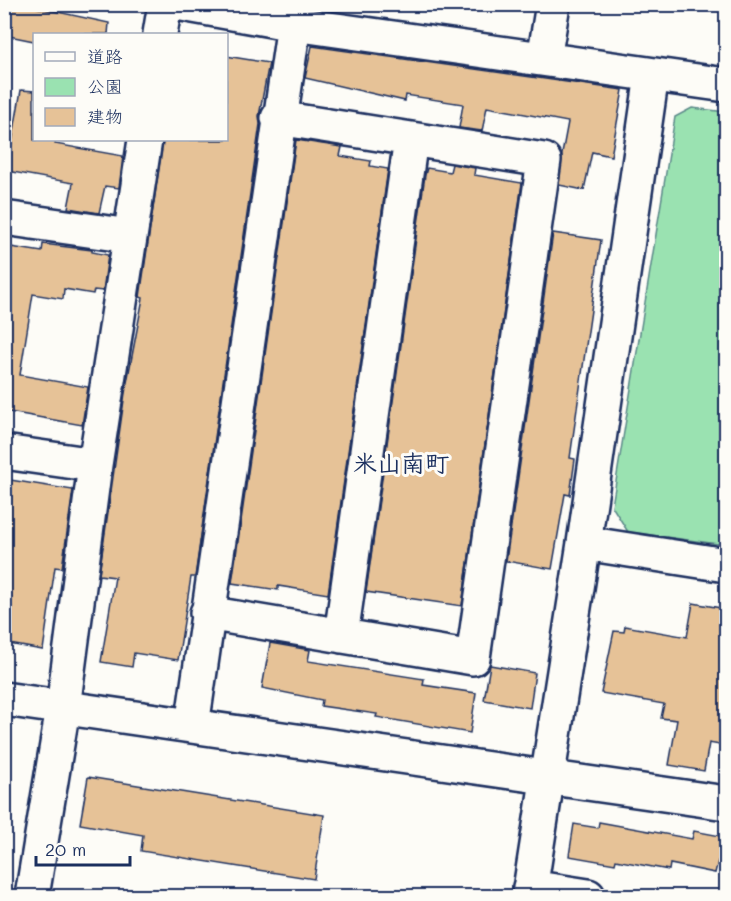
<svg xmlns="http://www.w3.org/2000/svg" width="731" height="901" viewBox="0 0 731 901" font-family="Mali,'Klee One',sans-serif">
<rect width="100%" height="100%" fill="#fdfcf7"/>
<filter id="ink" filterUnits="userSpaceOnUse"><feTurbulence type="fractalNoise" baseFrequency=".0167" numOctaves="2"/><feDisplacementMap in="SourceGraphic" scale="12" xChannelSelector="R" yChannelSelector="G"/><feConvolveMatrix kernelMatrix="1 2 1 2 8 2 1 2 1" color-interpolation-filters="sRGB"/></filter>
<g filter="url(#ink)">
<path fill="#9ae2b1" stroke="#5a8888" stroke-width="1.5" d="M 692,108 L 726,112 L 726,545 L 628,532 L 612,506 L 675,117 Z"/>
<path fill="#e6c297" stroke="#1b2f5e" stroke-width="1.5" d="M 4,4 L 21,4 L 109,23 L 108,34 L 34,34 L 34,41 L 4,35 Z
M 312,46 L 623,90 L 611,156 L 592,152 L 584,190 L 559,185 L 562,154 L 568,122 L 487,107 L 482,131 L 459,128 L 463,104 L 406,95 L 405,101 L 305,78 Z
M 226,56 L 269,63 L 259,116 L 260,124 L 195,577 L 191,577 L 178,660 L 134,653 L 132,667 L 101,662 L 115,577 L 99,575 L 125,393 L 143,298 L 140,297 L 163,140 L 226,140 Z
M 21,90 L 34,91 L 34,140 L 56,140 L 55,144 L 123,156 L 119,188 L 105,186 L 99,213 L 68,208 L 73,183 L 7,171 Z
M 296,140 L 342,147 L 340,156 L 371,161 L 370,166 L 388,169 L 328,594 L 278,586 L 278,590 L 232,583 Z
M 452,164 L 475,168 L 474,175 L 522,183 L 462,606 L 366,592 L 425,175 L 427,168 L 450,172 Z
M 553,233 L 601,240 L 570,458 L 575,459 L 570,495 L 565,494 L 552,569 L 506,561 Z
M 43,244 L 92,250 L 92,252 L 108,255 L 103,291 L 94,290 L 93,294 L 64,289 L 63,299 L 33,294 L 20,375 L 88,387 L 82,425 L 4,411 L 4,246 L 42,252 Z
M 4,479 L 73,490 L 62,568 L 55,567 L 43,650 L 4,643 Z
M 693,603 L 726,609 L 726,746 L 709,743 L 704,771 L 669,765 L 677,720 L 661,718 L 664,704 L 601,693 L 614,631 L 624,632 L 625,626 L 687,637 Z
M 270,643 L 310,650 L 308,661 L 424,679 L 423,685 L 476,693 L 470,733 L 376,717 L 377,714 L 321,706 L 322,700 L 262,688 Z
M 490,665 L 535,673 L 530,708 L 484,700 Z
M 88,777 L 324,815 L 314,879 L 141,851 L 143,835 L 80,824 Z
M 599,822 L 692,839 L 694,831 L 726,837 L 726,862 L 718,861 L 715,873 L 670,864 L 669,870 L 616,860 L 615,864 L 569,856 L 574,824 L 598,828 Z"/>
<g fill="none" stroke-linecap="round" stroke-linejoin="round">
<g stroke="#1b2f5e" stroke-width="38">
<path id="minor" d="M 182,4 L 294,24 L 726,85
M 160,34 L 165,4
M 544,59 L 553,4
M 4,218 L 130,236
M 4,452 L 95,465
M 584,543 L 726,565
M 207,613 L 473,658 L 544,160 L 278,118
M 341,636 L 411,139
M 4,699 L 726,803
M 192,726 L 294,24
M 530,887 L 588,896
M 32,896 L 63,708 L 95,465 L 145,140
M 529,896 L 584,543 L 652,75"/>
</g>
<use href="#minor" stroke="#fdfcf7" stroke-width="33"/>
</g>
</g>
<g text-anchor="middle" stroke-width="6" stroke-linejoin="round" paint-order="stroke">
<g font-size="24" font-weight="bold" fill="#1b2f5e" stroke="#fdfcf7">
<text x="401" y="472">米山南町</text>
</g>
</g>
<rect width="731" height="901" fill="none" stroke="#fdfcf7" stroke-width="24"/>
<rect x="12" y="12" width="707" height="877" fill="none" stroke="#1b2f5e" stroke-width="2" filter="url(#ink)"/>
<rect x="33" y="33" width="195" height="108" fill="#fdfcf7" stroke="#a3aaba" stroke-width="1.5"/>
<rect x="45" y="52" width="30" height="9" fill="#fdfcf7" stroke="#a3aaba" stroke-width="1.5"/>
<text x="87" y="63" font-size="18" fill="#1b2f5e">道路</text>
<rect x="45" y="78" width="30" height="18" fill="#9ae2b1" stroke="#a3aaba" stroke-width="1.5"/>
<text x="87" y="93" font-size="18" fill="#1b2f5e">公園</text>
<rect x="45" y="108" width="30" height="18" fill="#e6c297" stroke="#a3aaba" stroke-width="1.5"/>
<text x="87" y="123" font-size="18" fill="#1b2f5e">建物</text>
<path d="M36 856v9h94v-9" fill="none" stroke="#1b2f5e" stroke-width="3"/>
<text x="45" y="856" font-size="18" fill="#1b2f5e" stroke="#fdfcf7" stroke-width="4.5" paint-order="stroke">20 m</text>
</svg>
